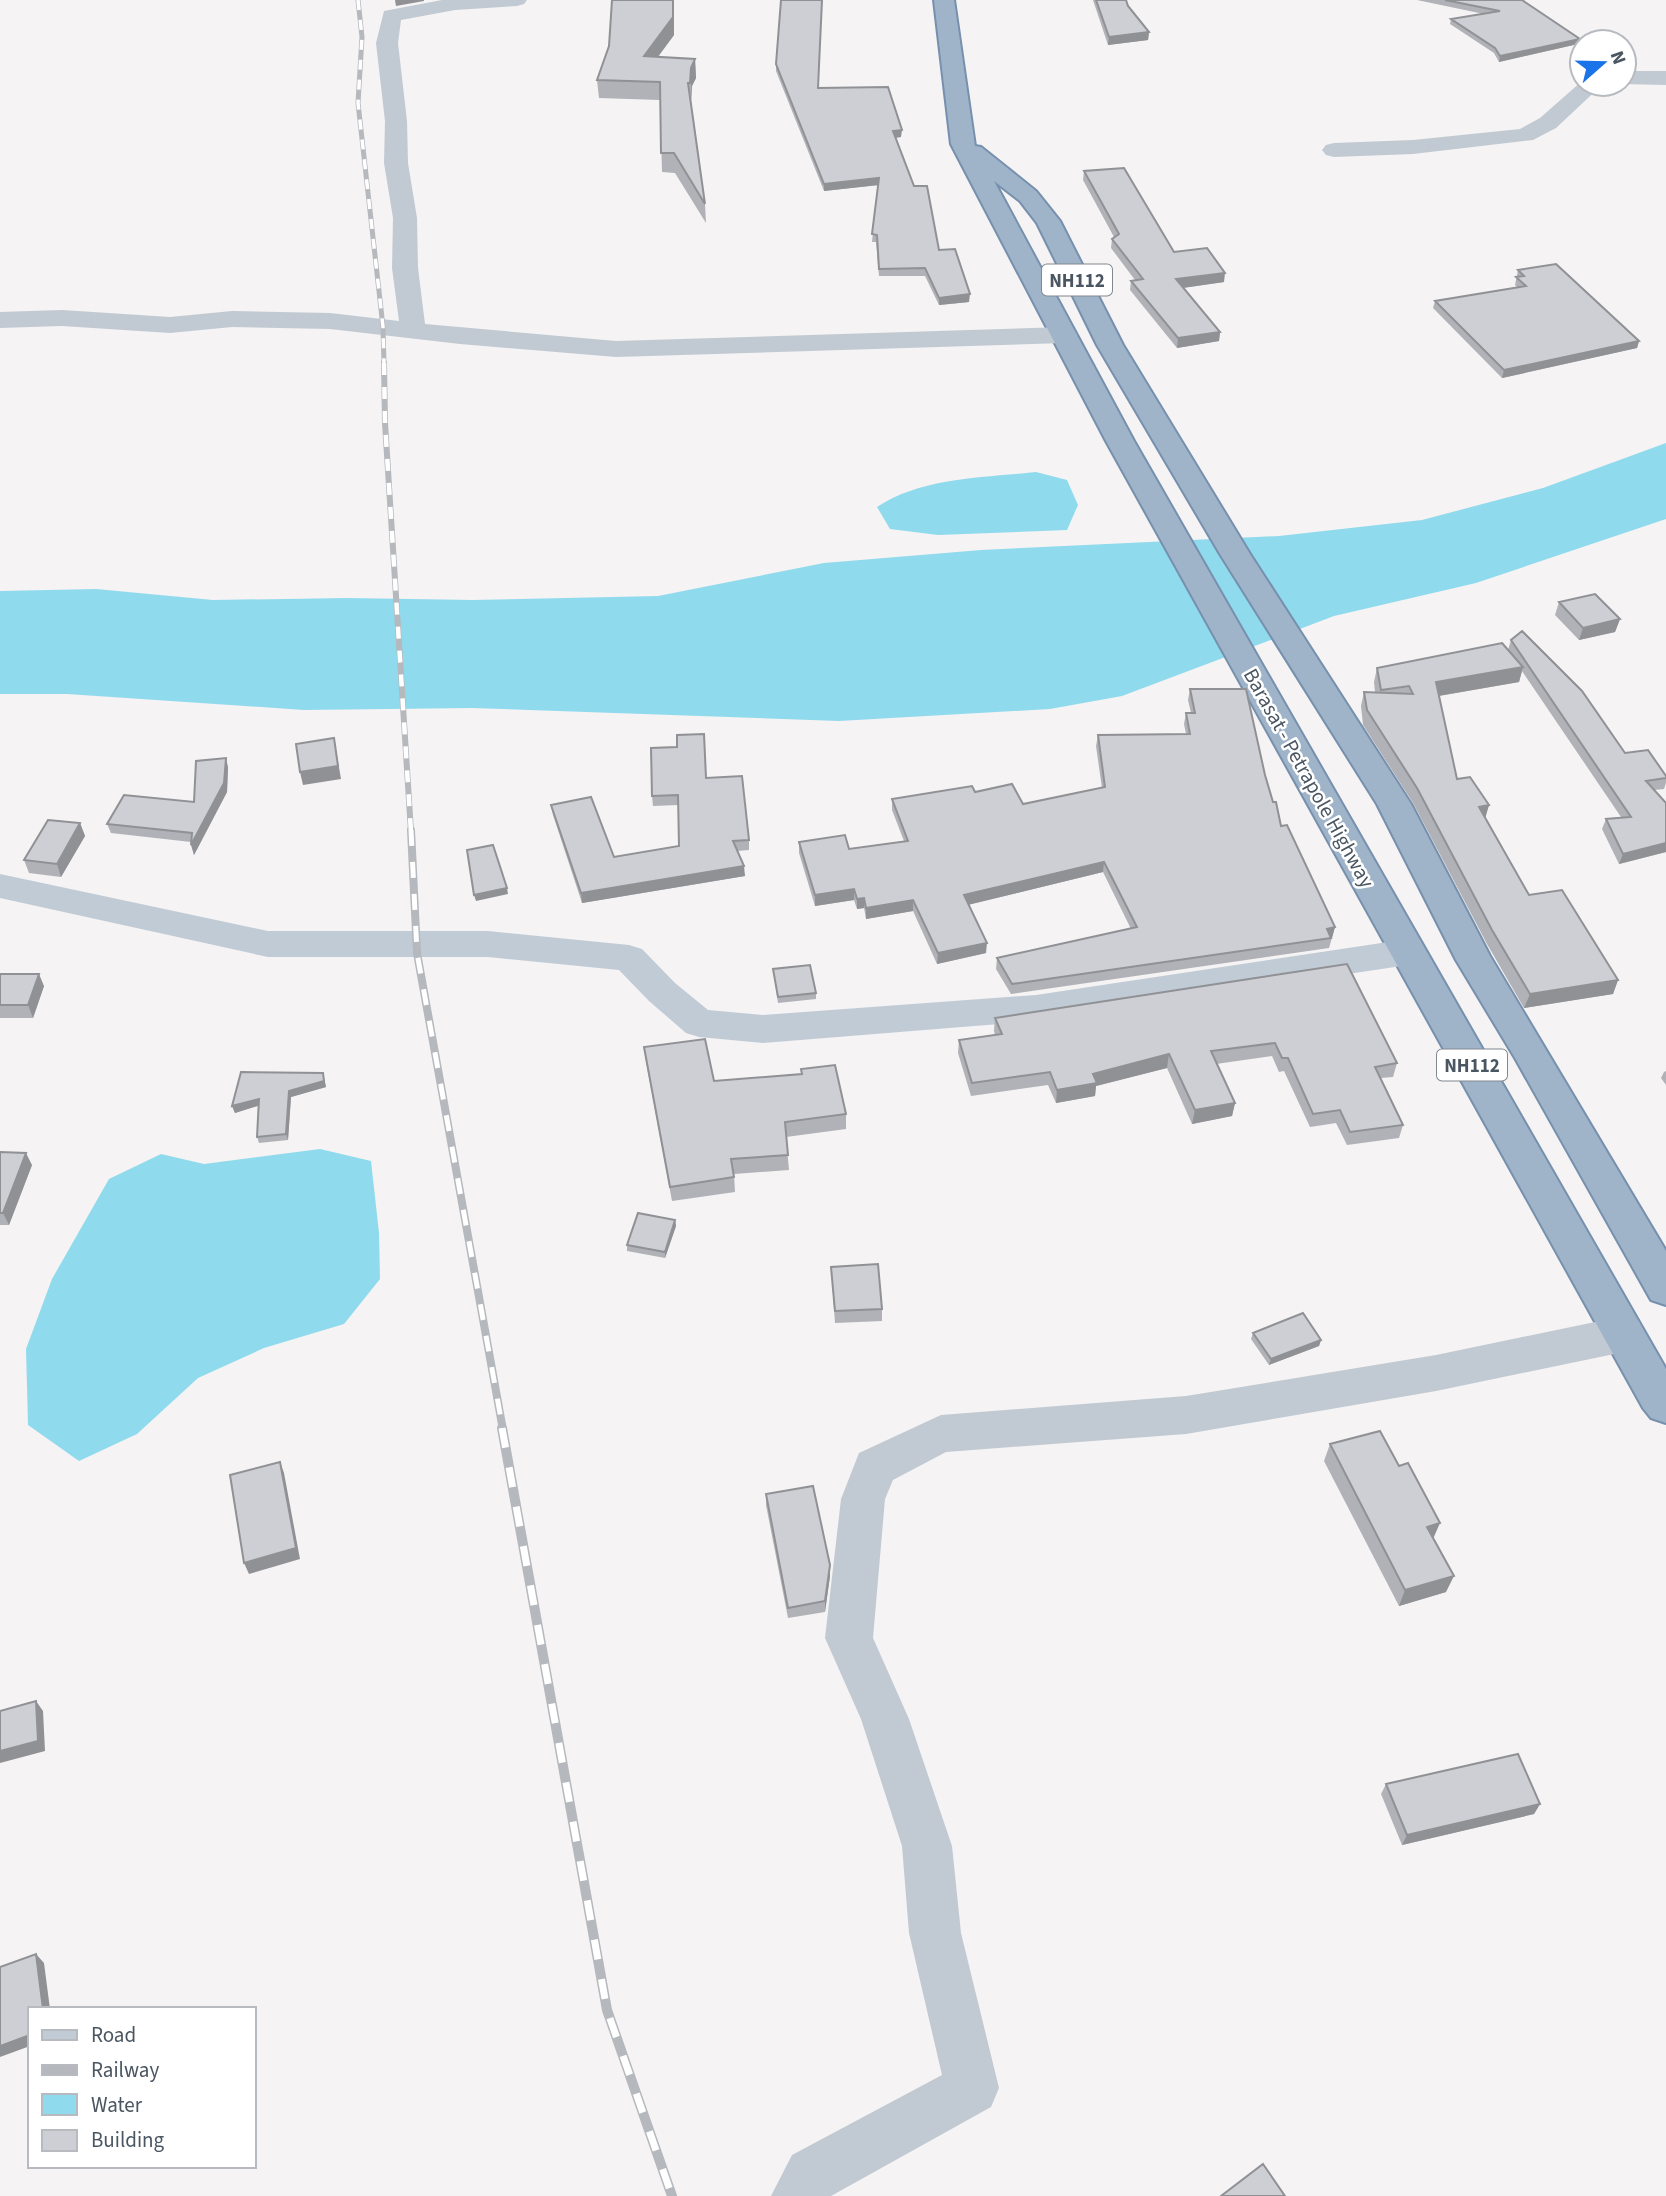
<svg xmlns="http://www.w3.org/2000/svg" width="1666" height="2196" viewBox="0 0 1666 2196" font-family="'Source Sans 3',sans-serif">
<rect width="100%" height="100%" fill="#f5f3f3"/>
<path fill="#90daee" d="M 1666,443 L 1666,519 L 1476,583 L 1334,616 L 1122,696 L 1050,709 L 839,721 L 472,708 L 304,710 L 67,694 L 0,694 L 0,591 L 96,589 L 213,600 L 347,598 L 473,600 L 658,596 L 824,563 L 981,550 L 1279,536 L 1422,520 L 1543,488 Z
M 1036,472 L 1067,480 L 1078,505 L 1067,530 L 938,535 L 890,529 L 877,507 C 923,477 982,478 1036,472 Z
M 320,1149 L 371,1161 L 379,1233 L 380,1279 L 344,1324 L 264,1348 L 198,1378 L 137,1434 L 79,1461 L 28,1425 L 26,1349 L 52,1279 L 109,1179 L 161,1154 L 204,1164 Z"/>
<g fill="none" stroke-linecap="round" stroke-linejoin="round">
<g stroke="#7690ad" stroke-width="4">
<path id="trunk" d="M 934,0 L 954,0 L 975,146 L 981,147 L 1036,191 L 1060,221 L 1123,345 L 1250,554 L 1411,804 L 1490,956 L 1666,1251 L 1666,1305 L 1651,1300 L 1515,1058 L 1456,960 L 1377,804 L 1220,554 L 1097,345 L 1037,223 L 1020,201 L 994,181 L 1134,441 L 1666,1369 L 1666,1423 L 1651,1418 L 1643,1408 L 1106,441 L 951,144 Z"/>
</g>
<path fill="#c1cad2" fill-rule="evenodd" d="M 442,0 L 527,0 L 524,4 L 517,6 L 455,10 L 401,20 L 398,43 L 407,121 L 408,163 L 417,218 L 418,268 L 425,324 L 616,341 L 1064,327 L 1073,329 L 1077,335 L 1073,341 L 1064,343 L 616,357 L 460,344 L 330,329 L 232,327 L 170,333 L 62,326 L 0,328 L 0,312 L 62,310 L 170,317 L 232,311 L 330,313 L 399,321 L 392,268 L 393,218 L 384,163 L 385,121 L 376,43 L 384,11 Z
M 1624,71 L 1666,71 L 1666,85 L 1621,84 L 1624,84 Z
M 1582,81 L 1582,84 L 1603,84 L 1556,128 L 1533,140 L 1413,154 L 1334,157 L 1326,155 L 1322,150 L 1326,145 L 1334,143 L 1413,140 L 1520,129 L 1540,118 Z
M 1624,1316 L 1639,1322 L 1645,1334 L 1639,1346 L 1624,1352 L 1436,1391 L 1186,1434 L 946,1452 L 893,1480 L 885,1499 L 873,1638 L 909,1719 L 952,1846 L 961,1933 L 999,2088 L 991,2107 L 831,2196 L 771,2196 L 792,2155 L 942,2075 L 909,1933 L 902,1846 L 861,1719 L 825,1638 L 841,1499 L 859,1453 L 941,1415 L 1186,1396 L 1436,1355 Z"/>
<path fill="#c1cbd6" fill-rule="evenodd" d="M 0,874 L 268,931 L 488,931 L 629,945 L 642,949 L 675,983 L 708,1010 L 763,1015 L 1036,995 L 1408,939 L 1421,943 L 1426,952 L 1421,961 L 1408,965 L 1036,1021 L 763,1043 L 699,1037 L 686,1033 L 649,1001 L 619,970 L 488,957 L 268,957 L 0,898 Z"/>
<use href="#trunk" fill="#9fb4c9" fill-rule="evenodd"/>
<g stroke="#b5b8bd" stroke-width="5">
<path id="rail-far3" d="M 358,0 L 362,37 L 358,103 L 383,327 L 384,365"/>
</g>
<g stroke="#b5b8bd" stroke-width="6">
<path id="rail-far2" d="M 384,363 L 385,423 L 411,832"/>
</g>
<g stroke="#b5b8bd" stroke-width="8">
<path id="rail-far1" d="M 411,830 L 417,953 L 503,1430"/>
</g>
<g stroke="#b5b8bd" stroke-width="10">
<path id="rail" d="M 502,1428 L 607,2010 L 672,2196"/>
</g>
<use href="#rail-far3" stroke="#fff" stroke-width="3.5" stroke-dasharray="10" stroke-linecap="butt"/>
<use href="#rail-far2" stroke="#fff" stroke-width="4.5" stroke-dasharray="12" stroke-linecap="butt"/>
<use href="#rail-far1" stroke="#fff" stroke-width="5" stroke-dasharray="16" stroke-linecap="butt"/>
<use href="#rail" stroke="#fff" stroke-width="7" stroke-dasharray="20" stroke-linecap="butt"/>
</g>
<path fill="#b0b2b7" d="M 612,0 L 674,0 L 674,35 L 658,57 L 695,59 L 696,78 L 692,86 L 691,101 L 705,204 L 706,223 L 675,173 L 662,172 L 660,100 L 599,98 L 597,80 L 609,46 Z
M 1093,0 L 1126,0 L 1128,6 L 1149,32 L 1148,40 L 1108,45 Z
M 1417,0 L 1522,0 L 1580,39 L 1578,44 L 1499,62 L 1494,53 L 1450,24 L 1451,19 L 1484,14 Z
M 776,64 L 901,137 L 895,138 L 939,250 L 969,302 L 939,305 L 925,276 L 879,276 L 876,242 L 872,242 L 878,185 L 824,191 L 776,71 Z
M 1084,171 L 1174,252 L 1224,282 L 1183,288 L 1220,332 L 1219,341 L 1177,348 L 1130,290 L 1131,281 L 1135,280 L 1111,248 L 1112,239 L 1114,237 L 1083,180 Z
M 1518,270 L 1639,341 L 1637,348 L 1502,378 L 1433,308 L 1435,301 L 1517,287 L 1515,285 Z
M 1559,602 L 1620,619 L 1615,632 L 1579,640 L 1555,615 Z
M 1511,640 L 1625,753 L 1666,776 L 1666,783 L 1664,789 L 1654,790 L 1666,803 L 1666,852 L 1619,864 L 1602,829 L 1606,819 L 1621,817 L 1522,671 L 1519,682 L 1439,696 L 1457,779 L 1489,805 L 1485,817 L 1529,895 L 1618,980 L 1613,994 L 1524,1008 L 1487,944 L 1413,803 L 1363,725 L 1361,706 L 1364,692 L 1375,692 L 1374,682 L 1377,668 L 1508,650 Z
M 1190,689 L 1265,775 L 1281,826 L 1335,927 L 1329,948 L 1011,994 L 996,969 L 997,958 L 1131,929 L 1103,872 L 968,905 L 986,953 L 937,964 L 913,911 L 866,919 L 864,908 L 857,909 L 854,900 L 815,906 L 799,853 L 799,842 L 849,849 L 904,841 L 892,810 L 892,799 L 975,792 L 1023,804 L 1102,788 L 1096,746 L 1098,735 L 1186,734 L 1184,724 L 1186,713 L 1191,713 L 1188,700 Z
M 228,767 L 227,792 L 194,855 L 191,842 L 111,833 L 107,824 L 194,802 Z
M 706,778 L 749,840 L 749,850 L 737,851 L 745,876 L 582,903 L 553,815 L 551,805 L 614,857 L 679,846 L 678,805 L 653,806 L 652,796 Z
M 80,823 L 85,836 L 61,877 L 29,873 L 24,860 Z
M 1347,964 L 1397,1063 L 1393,1077 L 1381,1078 L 1403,1125 L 1399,1138 L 1347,1145 L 1336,1123 L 1310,1127 L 1284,1071 L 1279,1072 L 1272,1056 L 1216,1064 L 1235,1103 L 1232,1116 L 1192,1124 L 1167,1068 L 1096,1086 L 1095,1096 L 1056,1103 L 1048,1085 L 971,1096 L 958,1053 L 959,1040 L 995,1035 L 994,1031 L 995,1018 Z
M 773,969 L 816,993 L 816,999 L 778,1003 Z
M 0,974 L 44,986 L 33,1018 L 0,1018 Z
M 644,1047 L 714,1081 L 801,1074 L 801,1069 L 846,1114 L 846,1129 L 786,1137 L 789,1170 L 734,1174 L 735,1192 L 672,1201 L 646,1062 Z
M 1666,1071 L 1666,1085 L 1661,1078 L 1664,1072 Z
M 323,1073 L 326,1087 L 291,1097 L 288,1140 L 259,1143 L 257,1137 L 258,1106 L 235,1113 L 232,1106 Z
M 0,1152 L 32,1165 L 9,1225 L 0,1225 Z
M 675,1220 L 676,1226 L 665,1258 L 627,1251 L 627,1245 Z
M 831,1267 L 882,1309 L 882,1321 L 835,1323 Z
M 1253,1333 L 1321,1340 L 1319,1346 L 1269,1365 L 1251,1339 Z
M 1330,1444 L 1446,1592 L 1399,1606 L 1324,1461 Z
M 766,1494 L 830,1565 L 830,1576 L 825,1612 L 788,1618 L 766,1505 Z
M 1386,1784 L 1540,1804 L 1534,1814 L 1402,1845 L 1381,1794 Z"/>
<path fill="#909195" d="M 395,0 L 424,0 L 424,1 L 396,6 Z
M 673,0 L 674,0 L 674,35 L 645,74 L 644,56 Z
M 1149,32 L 1148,40 L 1108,45 L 1109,37 Z
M 1580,39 L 1578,44 L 1499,62 L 1500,56 Z
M 695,59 L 696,78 L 692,86 L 691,101 L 691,68 Z
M 902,130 L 901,137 L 893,138 L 893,131 Z
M 879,178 L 879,185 L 824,191 L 824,184 Z
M 1225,273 L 1224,282 L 1175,289 L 1176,279 Z
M 970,294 L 969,302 L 939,305 L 939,298 Z
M 1220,332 L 1219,341 L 1177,348 L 1178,338 Z
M 1639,341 L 1637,348 L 1502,378 L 1504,370 Z
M 1620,619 L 1615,632 L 1579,640 L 1583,628 Z
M 1523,667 L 1519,682 L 1432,697 L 1436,682 Z
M 334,738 L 341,779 L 303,785 L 300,772 Z
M 226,758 L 228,767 L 227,792 L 194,855 L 191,845 Z
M 1489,805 L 1485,819 L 1479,807 Z
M 80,823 L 85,836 L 61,877 L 57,864 Z
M 1666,843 L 1666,852 L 1619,864 L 1623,854 Z
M 1104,862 L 1103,872 L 963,906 L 964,895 Z
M 744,866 L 745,876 L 582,903 L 581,893 Z
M 507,888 L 508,894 L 476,901 L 474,895 Z
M 854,889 L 854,900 L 815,906 L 815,895 Z
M 864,898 L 864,908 L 857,909 L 857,899 Z
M 913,900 L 913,911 L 866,919 L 866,908 Z
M 1335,927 L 1332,938 L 1331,938 L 1327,929 Z
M 987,943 L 986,953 L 937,964 L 938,953 Z
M 39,974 L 44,986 L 33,1018 L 28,1005 Z
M 1618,980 L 1613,994 L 1524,1008 L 1530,994 Z
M 1169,1054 L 1167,1068 L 1096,1086 L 1095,1096 L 1056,1103 L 1057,1090 L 1093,1074 Z
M 323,1073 L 326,1087 L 291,1097 L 288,1140 L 286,1134 L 289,1091 Z
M 259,1099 L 260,1105 L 235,1113 L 232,1106 Z
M 1235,1103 L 1232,1116 L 1192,1124 L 1195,1110 Z
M 26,1153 L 32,1165 L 9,1225 L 3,1213 Z
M 675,1220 L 676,1226 L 665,1258 L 665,1252 Z
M 1321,1340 L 1319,1346 L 1269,1365 L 1271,1359 Z
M 280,1462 L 284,1473 L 300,1559 L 249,1574 L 244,1563 Z
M 1440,1523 L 1433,1539 L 1427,1527 Z
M 830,1565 L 830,1576 L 825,1612 L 825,1601 Z
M 1454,1576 L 1446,1592 L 1399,1606 L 1405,1590 Z
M 36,1701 L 43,1711 L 45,1751 L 0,1763 L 0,1751 Z
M 1540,1804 L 1534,1814 L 1402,1845 L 1407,1835 Z
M 36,1954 L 44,1963 L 50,2009 L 43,2009 Z
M 30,2035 L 30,2046 L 0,2057 L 0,2046 Z"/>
<path fill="#cdcfd5" stroke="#909195" stroke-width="2" d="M 612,0 L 673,0 L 673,17 L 644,56 L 695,59 L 691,68 L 690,83 L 688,83 L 705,204 L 674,153 L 661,153 L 660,82 L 597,80 L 609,46 Z
M 781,0 L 822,0 L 818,88 L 888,87 L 902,130 L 893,131 L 914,186 L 927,186 L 939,250 L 955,249 L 970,294 L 939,298 L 925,268 L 879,269 L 877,235 L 872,234 L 879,178 L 824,184 L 776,64 Z
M 1096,0 L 1126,0 L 1128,6 L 1149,32 L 1109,37 Z
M 1445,0 L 1522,0 L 1580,39 L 1500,56 L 1495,48 L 1451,19 L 1500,11 Z
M 1124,168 L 1174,252 L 1207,248 L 1225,273 L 1176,279 L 1220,332 L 1178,338 L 1131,281 L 1143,279 L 1112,239 L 1119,234 L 1084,171 Z
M 1556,264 L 1639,341 L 1504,370 L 1435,301 L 1526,286 L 1516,277 L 1524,276 L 1518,270 Z
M 1595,594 L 1620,619 L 1583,628 L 1559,602 Z
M 1522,631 L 1582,691 L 1625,753 L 1648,750 L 1666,776 L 1666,778 L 1646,781 L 1666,803 L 1666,843 L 1623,854 L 1606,819 L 1631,817 L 1511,640 Z
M 1502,643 L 1523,667 L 1436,682 L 1457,779 L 1470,777 L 1489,805 L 1479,807 L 1529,895 L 1562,890 L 1618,980 L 1530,994 L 1492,930 L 1417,788 L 1367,710 L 1364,692 L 1413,694 L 1409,686 L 1381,690 L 1377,668 Z
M 1190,689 L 1246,689 L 1265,775 L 1273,802 L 1276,802 L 1281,826 L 1287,825 L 1335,927 L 1327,929 L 1331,938 L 1012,984 L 997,958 L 1137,927 L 1104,862 L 964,895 L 987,943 L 938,953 L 913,900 L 866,908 L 864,898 L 857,899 L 854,889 L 815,895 L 799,842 L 845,835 L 849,849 L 908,841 L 892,799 L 972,786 L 975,792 L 1012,784 L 1023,804 L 1105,787 L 1098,735 L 1190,734 L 1186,713 L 1195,713 Z
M 704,734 L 706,778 L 742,776 L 749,840 L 733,841 L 744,866 L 581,893 L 551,805 L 591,797 L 614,857 L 679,846 L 678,795 L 652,796 L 651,748 L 677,747 L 677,735 Z
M 334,738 L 338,766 L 300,772 L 296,744 Z
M 226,758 L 224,783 L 191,845 L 192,833 L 107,824 L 124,795 L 194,802 L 196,761 Z
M 48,820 L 80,823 L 57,864 L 24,860 Z
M 493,845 L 507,888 L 474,895 L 467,850 Z
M 1347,964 L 1397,1063 L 1375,1067 L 1403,1125 L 1350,1132 L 1340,1110 L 1313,1114 L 1288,1058 L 1282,1058 L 1275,1043 L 1211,1051 L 1235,1103 L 1195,1110 L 1169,1054 L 1093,1074 L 1097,1083 L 1057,1090 L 1050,1072 L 972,1083 L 959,1040 L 1002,1034 L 995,1018 Z
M 810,965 L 816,993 L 778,997 L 773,969 Z
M 0,974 L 39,974 L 28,1005 L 0,1005 Z
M 705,1039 L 714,1081 L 802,1074 L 801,1069 L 835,1065 L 846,1114 L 785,1122 L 788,1155 L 731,1159 L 734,1177 L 670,1187 L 644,1047 Z
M 241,1072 L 323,1073 L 324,1081 L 289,1091 L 286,1134 L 257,1137 L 259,1099 L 232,1106 Z
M 0,1152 L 26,1153 L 3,1213 L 0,1213 Z
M 638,1213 L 675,1220 L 665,1252 L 627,1245 Z
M 878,1264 L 882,1309 L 835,1311 L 831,1267 Z
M 1303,1313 L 1321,1340 L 1271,1359 L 1253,1333 Z
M 1380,1431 L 1399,1466 L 1408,1463 L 1440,1523 L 1427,1527 L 1454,1576 L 1405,1590 L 1330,1444 Z
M 280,1462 L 296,1548 L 244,1563 L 230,1475 Z
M 813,1486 L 830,1565 L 825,1601 L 788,1608 L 766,1494 Z
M 36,1701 L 38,1741 L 0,1751 L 0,1711 Z
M 1518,1754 L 1540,1804 L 1407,1835 L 1386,1784 Z
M 36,1954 L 43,2009 L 30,2009 L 30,2035 L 0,2046 L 0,1967 Z
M 1263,2164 L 1285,2196 L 1221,2196 Z"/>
<g text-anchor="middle" stroke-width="5" stroke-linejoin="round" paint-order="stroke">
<g fill="#fff" stroke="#808990" stroke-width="2">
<rect x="1042" y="264.5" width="70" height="31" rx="5"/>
<rect x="1437" y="1049.5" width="70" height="31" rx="5"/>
</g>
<g font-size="19" font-weight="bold" fill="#4a5661">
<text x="1077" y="287">NH112</text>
<text x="1472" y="1072">NH112</text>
</g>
<g font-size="21" fill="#4a5661" stroke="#fff">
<text transform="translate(1309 778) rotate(61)" y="7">Barasat - Petrapole Highway</text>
</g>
</g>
<rect x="28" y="2007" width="228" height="161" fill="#ffffff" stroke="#b7bbc0" stroke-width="2"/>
<rect x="42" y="2030" width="35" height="10" fill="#c1cbd6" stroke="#b7bbc0" stroke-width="2"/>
<text x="91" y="2042" font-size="21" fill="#4a5661">Road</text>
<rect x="42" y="2065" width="35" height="10" fill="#b5b8bd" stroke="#b7bbc0" stroke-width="2"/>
<text x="91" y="2077" font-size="21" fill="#4a5661">Railway</text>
<rect x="42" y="2094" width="35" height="21" fill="#90daee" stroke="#b7bbc0" stroke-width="2"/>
<text x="91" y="2112" font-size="21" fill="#4a5661">Water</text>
<rect x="42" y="2130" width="35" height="21" fill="#cdcfd5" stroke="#b7bbc0" stroke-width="2"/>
<text x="91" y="2147" font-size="21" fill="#4a5661">Building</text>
<g transform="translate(1603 63) rotate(70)"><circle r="33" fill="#ffffff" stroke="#b7bbc0" stroke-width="2"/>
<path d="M0-5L12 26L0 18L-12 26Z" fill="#1a73e8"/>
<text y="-10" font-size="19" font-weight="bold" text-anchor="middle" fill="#4a5661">N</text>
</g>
</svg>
